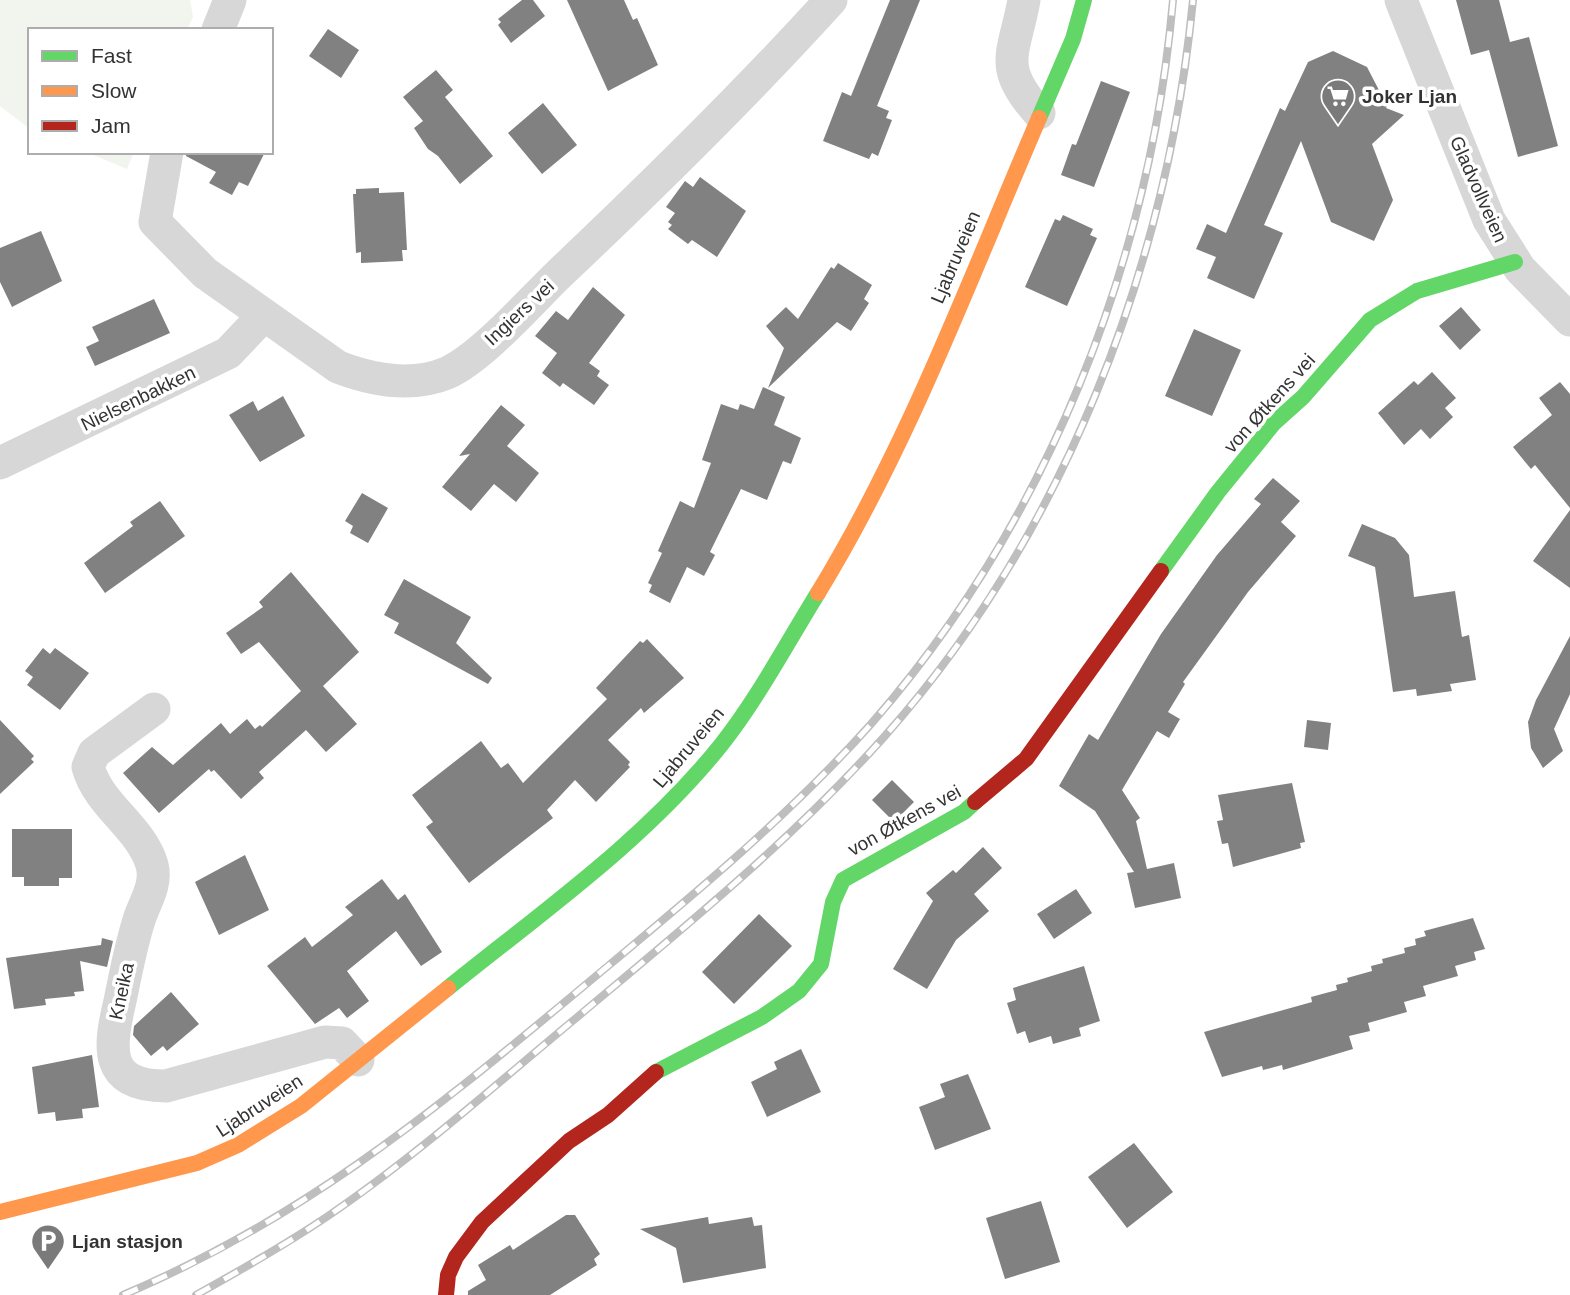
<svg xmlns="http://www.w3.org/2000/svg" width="1570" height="1295" viewBox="0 0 1570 1295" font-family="Helvetica,sans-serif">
<rect width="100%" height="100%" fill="#fff"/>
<path fill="#f1f5ed" d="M 0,0 L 190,0 L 193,17 L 187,30 L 30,30 L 30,129 L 0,106 Z
M 86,152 L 134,152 L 127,169 Z"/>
<path fill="#818181" d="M 522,0 L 533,0 L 545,16 L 511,43 L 498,25 L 501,22 L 498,19 Z
M 567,0 L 624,0 L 633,20 L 637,18 L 658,65 L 608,91 Z
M 890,0 L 920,0 L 877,106 L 889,111 L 886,118 L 892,120 L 878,156 L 872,153 L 869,159 L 823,141 L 842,92 L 851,96 Z
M 1456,0 L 1499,0 L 1510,42 L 1529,37 L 1558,146 L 1518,157 L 1489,50 L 1471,55 Z
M 328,29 L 359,50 L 341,78 L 309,56 Z
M 1333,51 L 1367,67 L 1381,94 L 1391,98 L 1386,108 L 1404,115 L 1372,144 L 1393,200 L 1374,241 L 1331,222 L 1301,141 L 1264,225 L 1283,233 L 1254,299 L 1207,278 L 1216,257 L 1196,249 L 1207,224 L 1226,233 L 1280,108 L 1285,111 L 1308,62 Z
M 436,70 L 453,90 L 445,97 L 493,156 L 460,184 L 438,156 L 428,149 L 414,128 L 423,121 L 403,97 Z
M 1101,81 L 1130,92 L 1094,187 L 1061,175 L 1072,144 L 1076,145 Z
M 543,103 L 577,145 L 542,174 L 508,133 Z
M 186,152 L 265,152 L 248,186 L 239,182 L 232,195 L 209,183 L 216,172 L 186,156 Z
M 700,177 L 746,211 L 717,257 L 692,240 L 688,244 L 668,229 L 672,225 L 668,222 L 675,213 L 666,207 L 685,181 L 693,187 Z
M 379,188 L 379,193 L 404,192 L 407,250 L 402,250 L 403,261 L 361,263 L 361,252 L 356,253 L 353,194 L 356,194 L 356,189 Z
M 1063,215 L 1093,229 L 1090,235 L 1097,238 L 1067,306 L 1025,287 L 1055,219 L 1060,221 Z
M 41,231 L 62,281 L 12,307 L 0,282 L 0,248 Z
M 838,263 L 872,285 L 864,299 L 869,303 L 851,331 L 837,322 L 768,388 L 784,348 L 766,326 L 786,307 L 798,319 L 831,267 L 834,269 Z
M 593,287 L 625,315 L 589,363 L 600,371 L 597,376 L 609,385 L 594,405 L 563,383 L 560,387 L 542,373 L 557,353 L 535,336 L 556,311 L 568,320 Z
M 154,299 L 170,333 L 95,366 L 86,347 L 99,341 L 92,327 Z
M 1461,307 L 1481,330 L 1460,350 L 1439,326 Z
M 1194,329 L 1241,350 L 1212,416 L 1165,396 Z
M 1432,372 L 1456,398 L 1445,408 L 1453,417 L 1430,439 L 1421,429 L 1404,445 L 1378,413 L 1414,381 L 1418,385 Z
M 1560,382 L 1570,394 L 1570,508 L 1535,465 L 1531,469 L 1513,447 L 1552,415 L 1539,398 Z
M 763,387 L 785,397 L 774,425 L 801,438 L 791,464 L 783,461 L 767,500 L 741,489 L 710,552 L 715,555 L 704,576 L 687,567 L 670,603 L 649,592 L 652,585 L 648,583 L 662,553 L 658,551 L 680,501 L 694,508 L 711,463 L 702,460 L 721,404 L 738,410 L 740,404 L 754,409 Z
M 283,396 L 305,436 L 260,462 L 229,415 L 253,401 L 258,411 Z
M 501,405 L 525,425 L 507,446 L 539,473 L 516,502 L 494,484 L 471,511 L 442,487 L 470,454 L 459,456 Z
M 1273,478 L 1300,501 L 1281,522 L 1296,536 L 1248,592 L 1183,682 L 1185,684 L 1168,712 L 1180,719 L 1169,738 L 1157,731 L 1122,790 L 1140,818 L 1136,821 L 1147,869 L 1174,863 L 1181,898 L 1135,908 L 1127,873 L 1134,872 L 1095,811 L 1059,786 L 1089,734 L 1098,740 L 1161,634 L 1217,555 L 1261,504 L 1254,499 Z
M 362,493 L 388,508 L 368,543 L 350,533 L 353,526 L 345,521 Z
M 160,501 L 185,536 L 105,593 L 84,563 L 133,526 L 130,522 Z
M 1570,510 L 1570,588 L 1533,561 Z
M 1362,524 L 1395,538 L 1409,555 L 1414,597 L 1455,591 L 1462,637 L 1469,635 L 1476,680 L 1450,684 L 1452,691 L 1417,696 L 1416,689 L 1393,692 L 1375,567 L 1348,556 Z
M 291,572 L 359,652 L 323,686 L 357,724 L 326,752 L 306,730 L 259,772 L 264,778 L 241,799 L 214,770 L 211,772 L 209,769 L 159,813 L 123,773 L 152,747 L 173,765 L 221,723 L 230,734 L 247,719 L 255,729 L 260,725 L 262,727 L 301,691 L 259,642 L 241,654 L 226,633 L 263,607 L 259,602 Z
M 404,579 L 471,617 L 456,643 L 492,678 L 488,684 L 394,633 L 399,623 L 384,615 Z
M 1570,636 L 1570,694 L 1554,729 L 1563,751 L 1543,768 L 1531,748 L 1528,722 L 1536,700 Z
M 647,639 L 684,678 L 644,713 L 641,708 L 608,740 L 630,762 L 628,765 L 630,767 L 596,802 L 575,780 L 547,810 L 553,818 L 469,883 L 426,827 L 433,822 L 412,795 L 481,741 L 501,768 L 508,763 L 523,783 L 607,699 L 596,688 L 640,641 L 643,643 Z
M 43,648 L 50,654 L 55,648 L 89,673 L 60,710 L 27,685 L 33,677 L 25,671 Z
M 0,720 L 34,756 L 31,759 L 34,762 L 0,794 Z
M 1307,720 L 1331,723 L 1328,750 L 1304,747 Z
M 892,780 L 914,802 L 894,822 L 872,800 Z
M 1292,783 L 1305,842 L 1300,843 L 1301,848 L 1233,867 L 1228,843 L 1222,844 L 1217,821 L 1223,820 L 1218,795 Z
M 12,829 L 72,829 L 72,878 L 59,878 L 59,886 L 24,886 L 24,877 L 12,877 Z
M 983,847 L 1002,868 L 974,894 L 989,911 L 956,940 L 927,989 L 893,969 L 933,901 L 926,893 L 953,870 L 956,873 Z
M 245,855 L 269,910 L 219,935 L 195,882 Z
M 382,879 L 398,900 L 405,894 L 442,952 L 421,966 L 396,931 L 347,971 L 369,1001 L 347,1018 L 339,1008 L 315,1024 L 267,966 L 305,937 L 312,947 L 353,915 L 345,907 Z
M 1076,889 L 1092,913 L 1054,939 L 1037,914 Z
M 759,914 L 792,946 L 734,1004 L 702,972 Z
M 1473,918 L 1485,949 L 1474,952 L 1476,960 L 1455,966 L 1458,976 L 1423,986 L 1426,996 L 1404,1002 L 1407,1012 L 1368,1023 L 1370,1031 L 1349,1036 L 1353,1049 L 1283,1070 L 1282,1065 L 1263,1070 L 1262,1066 L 1222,1077 L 1204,1032 L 1312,1002 L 1311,997 L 1337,990 L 1336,985 L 1348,982 L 1347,978 L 1372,971 L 1371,966 L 1383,963 L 1382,959 L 1405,953 L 1404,948 L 1416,945 L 1415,939 L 1426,936 L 1424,931 Z
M 102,938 L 113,941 L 107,967 L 80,961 L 84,991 L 74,992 L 75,996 L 45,999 L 46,1005 L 14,1009 L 6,958 L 101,945 Z
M 1084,966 L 1100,1021 L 1079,1028 L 1081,1036 L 1053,1044 L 1051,1036 L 1029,1043 L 1025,1031 L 1017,1034 L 1007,1003 L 1016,1000 L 1013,988 Z
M 171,992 L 199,1024 L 167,1051 L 163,1046 L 151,1056 L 133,1035 L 134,1026 Z
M 801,1049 L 821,1092 L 767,1117 L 751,1082 L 777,1069 L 774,1062 Z
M 92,1055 L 99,1107 L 82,1109 L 83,1118 L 56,1121 L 55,1112 L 38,1114 L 32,1067 Z
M 968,1074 L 991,1129 L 935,1150 L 919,1107 L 945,1097 L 940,1084 Z
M 1134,1143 L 1173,1192 L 1127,1228 L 1088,1177 Z
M 1041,1201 L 1060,1262 L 1005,1279 L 986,1218 Z
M 566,1215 L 575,1215 L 600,1254 L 594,1259 L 597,1265 L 550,1295 L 468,1295 L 468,1291 L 486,1280 L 478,1265 L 510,1245 L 513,1250 Z
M 708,1217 L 709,1224 L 752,1217 L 754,1226 L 762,1225 L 766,1268 L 683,1283 L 676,1248 L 640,1229 Z"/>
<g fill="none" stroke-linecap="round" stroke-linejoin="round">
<path stroke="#d7d7d7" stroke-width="33" d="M 1024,0 C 1014,55 997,66 1039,113
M 1401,0 L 1489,220 L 1520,269 L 1570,320
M 218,30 L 230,0
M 167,152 L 155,222 L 205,273 L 338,367 C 372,380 411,388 447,373 C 482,357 529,303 558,275 C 652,186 744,96 831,0
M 0,463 L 228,353 L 263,316
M 154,709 L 94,753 L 88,767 C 99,806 141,827 152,865 C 157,884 146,900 140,917 C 131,944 126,972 120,1001 C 109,1047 103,1086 166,1086 L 325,1042 L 342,1043 L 358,1060"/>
<path stroke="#63d668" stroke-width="16" d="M 1039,118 L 1073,39 L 1084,0
M 1161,571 L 1218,492 L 1274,423 L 1303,397 L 1370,320 L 1417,291 L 1515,262
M 448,988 C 542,912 645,840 721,745 C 758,698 787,643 818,593
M 656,1072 L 762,1017 L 799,991 L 821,964 L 833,902 L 843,880 L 964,812 L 975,802"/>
<path stroke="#ff974d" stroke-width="16" d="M 818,593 C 909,444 970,278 1039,118
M 0,1212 L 197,1163 L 238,1145 L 301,1106 L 448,988"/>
<path stroke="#b3261e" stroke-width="16" d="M 975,802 L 1026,759 L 1161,571
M 446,1295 L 448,1275 L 456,1257 L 482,1222 L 569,1141 L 608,1115 L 656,1072"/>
<g stroke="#bebebe" stroke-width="8">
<path id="rail" d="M 123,1295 C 297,1221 423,1120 566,1001 C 671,913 780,826 871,724 C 1046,524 1150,263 1173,0
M 196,1295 C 241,1270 285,1245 328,1216 C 415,1157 494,1086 575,1019 C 682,929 791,841 884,737 C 1064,535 1167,267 1193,0"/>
</g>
<use href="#rail" stroke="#fff" stroke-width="5" stroke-dasharray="16" stroke-linecap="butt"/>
</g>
<defs>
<g id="supermarket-pin" transform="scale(1.75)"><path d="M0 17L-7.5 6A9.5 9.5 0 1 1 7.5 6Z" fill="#7a7a7a" stroke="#fff"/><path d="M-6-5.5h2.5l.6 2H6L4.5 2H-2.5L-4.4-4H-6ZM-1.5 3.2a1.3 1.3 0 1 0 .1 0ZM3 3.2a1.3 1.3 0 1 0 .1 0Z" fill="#fff"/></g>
<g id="parking-pin" transform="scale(1.75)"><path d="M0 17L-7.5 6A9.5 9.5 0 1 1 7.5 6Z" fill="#7a7a7a" stroke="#fff"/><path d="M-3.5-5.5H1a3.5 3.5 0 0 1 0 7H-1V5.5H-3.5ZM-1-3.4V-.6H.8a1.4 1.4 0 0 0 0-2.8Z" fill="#fff"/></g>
</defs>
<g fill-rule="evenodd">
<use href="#supermarket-pin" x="1338" y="96"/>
<use href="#parking-pin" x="48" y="1241"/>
</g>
<g text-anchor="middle" stroke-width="7" stroke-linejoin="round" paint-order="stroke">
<g font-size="19" font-weight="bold" fill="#333" stroke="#fff" text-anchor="start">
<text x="1362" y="103">Joker Ljan</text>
<text x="72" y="1248">Ljan stasjon</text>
</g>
<g font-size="19" fill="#333" stroke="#fff">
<text transform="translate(1479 189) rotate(66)" y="7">Gladvollveien</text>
<text transform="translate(955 257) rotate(-67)" y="7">Ljabruveien</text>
<text transform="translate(519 312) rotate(-43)" y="7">Ingiers vei</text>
<text transform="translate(138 398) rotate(-26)" y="7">Nielsenbakken</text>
<text transform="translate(1269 403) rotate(-48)" y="7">von Øtkens vei</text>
<text transform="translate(688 747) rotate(-50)" y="7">Ljabruveien</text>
<text transform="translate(904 820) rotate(-29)" y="7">von Øtkens vei</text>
<text transform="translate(121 991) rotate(-78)" y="7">Kneika</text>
<text transform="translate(259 1105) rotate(-33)" y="7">Ljabruveien</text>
</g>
</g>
<rect x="28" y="28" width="245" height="126" fill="#ffffff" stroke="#adadad" stroke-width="2"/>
<rect x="42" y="51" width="35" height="10" fill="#63d668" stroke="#adadad" stroke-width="2"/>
<text x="91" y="63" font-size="21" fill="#333333">Fast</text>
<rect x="42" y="86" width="35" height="10" fill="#ff974d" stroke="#adadad" stroke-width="2"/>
<text x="91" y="98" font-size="21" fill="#333333">Slow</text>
<rect x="42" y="121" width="35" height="10" fill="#b3261e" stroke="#adadad" stroke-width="2"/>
<text x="91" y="133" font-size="21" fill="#333333">Jam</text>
</svg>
